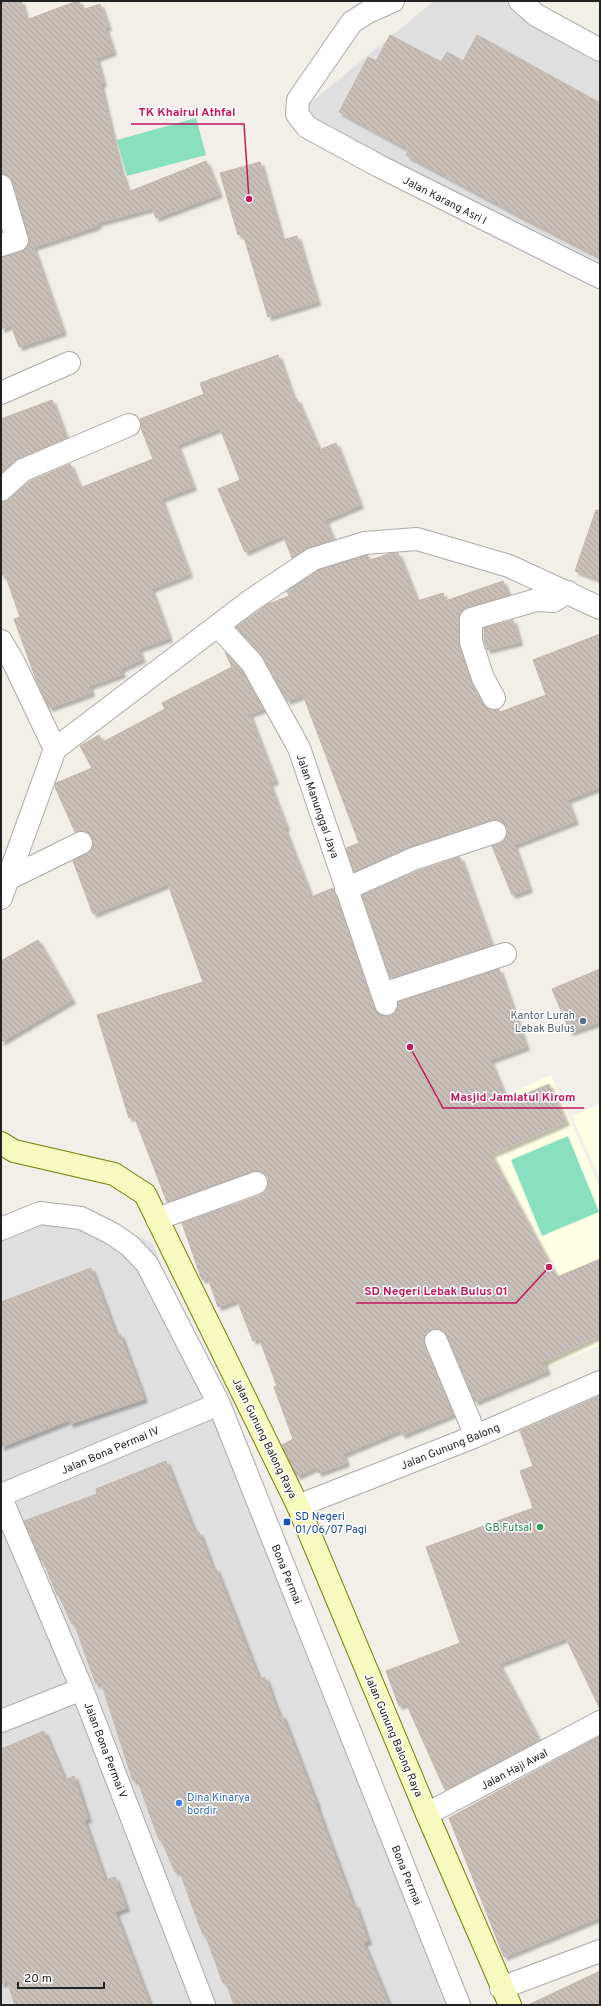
<svg xmlns="http://www.w3.org/2000/svg" width="601" height="2006" viewBox="0 0 601 2006" font-family="Overpass,sans-serif">
<defs>
<pattern id="building-back-hatch" width="6" height="6" patternUnits="userSpaceOnUse"><rect width="6" height="6" fill="#c7bfb8"/><path d="M-1 5l2 2M0 0l6 6M5-1l2 2" fill="none" stroke="#aba49e"/></pattern>
<filter id="shadow"><feDropShadow dx="3.5" dy="3.5" stdDeviation="1" flood-color="#0004"/></filter>
</defs>
<rect width="100%" height="100%" fill="#f2efe9"/>
<path fill="#e0dfdf" d="M 434,1 L 514,1 L 600,50 L 600,277 L 297,114 Z
M 89,1210 L 153,1244 L 213,1404 L 473,2005 L 1,2005 L 1,1236 Z"/>
<path fill="#ffffe5" d="M 551,1075 L 600,1189 L 600,1345 L 550,1366 L 450,1179 L 420,1134 Z
M 600,1104 L 600,1178 L 572,1116 Z"/>
<path fill="#88e0be" d="M 196,118 L 206,155 L 127,176 L 117,140 Z
M 568,1136 L 599,1212 L 542,1236 L 511,1160 Z"/>
<path fill="url(#building-back-hatch)" stroke="#c4b6ab" filter="url(#shadow)" d="M 1,1 L 21,1 L 26,20 L 77,1 L 79,1 L 82,10 L 100,4 L 108,27 L 105,28 L 113,52 L 96,58 L 103,83 L 100,84 L 121,173 L 122,173 L 128,192 L 206,161 L 219,194 L 156,218 L 152,208 L 97,223 L 97,226 L 33,247 L 63,332 L 19,347 L 11,325 L 1,329 L 1,257 L 21,252 L 26,248 L 29,242 L 13,182 L 9,177 L 2,174 L 1,170 Z
M 390,35 L 441,62 L 447,52 L 463,61 L 477,35 L 600,103 L 600,257 L 518,215 L 406,155 L 409,150 L 339,112 L 368,57 L 376,61 Z
M 260,162 L 282,240 L 297,236 L 317,302 L 268,317 L 243,234 L 238,235 L 220,173 Z
M 278,355 L 294,400 L 297,399 L 319,450 L 336,443 L 360,505 L 325,520 L 333,540 L 309,547 L 292,558 L 283,535 L 245,552 L 218,489 L 240,480 L 220,428 L 177,445 L 193,487 L 161,499 L 189,574 L 151,589 L 169,638 L 138,649 L 142,659 L 120,669 L 122,674 L 89,686 L 91,693 L 49,708 L 37,682 L 14,619 L 20,617 L 5,574 L 1,576 L 1,502 L 9,499 L 30,481 L 70,464 L 80,488 L 153,459 L 141,428 L 140,419 L 204,394 L 200,383 Z
M 52,400 L 66,438 L 18,459 L 1,473 L 1,419 Z
M 596,510 L 600,510 L 600,580 L 575,571 Z
M 398,553 L 417,601 L 443,593 L 445,601 L 503,581 L 508,595 L 467,607 L 461,612 L 458,619 L 459,646 L 472,684 L 483,704 L 488,709 L 498,709 L 500,712 L 546,695 L 533,660 L 600,634 L 600,787 L 567,800 L 575,821 L 514,845 L 529,889 L 512,895 L 492,846 L 504,841 L 507,834 L 507,828 L 504,823 L 497,820 L 491,820 L 409,847 L 354,872 L 346,848 L 359,843 L 303,695 L 287,701 L 263,657 L 236,627 L 268,604 L 289,596 L 287,591 L 318,570 L 367,555 L 371,560 L 388,554 Z
M 513,620 L 519,642 L 487,650 L 484,640 L 484,628 Z
M 225,652 L 242,670 L 263,709 L 249,714 L 275,781 L 269,783 L 286,827 L 284,828 L 311,897 L 333,888 L 374,1008 L 378,1013 L 384,1016 L 390,1016 L 396,1012 L 398,1002 L 499,969 L 526,1047 L 490,1060 L 507,1102 L 549,1084 L 566,1122 L 491,1154 L 557,1277 L 600,1259 L 600,1335 L 543,1362 L 547,1371 L 475,1402 L 447,1336 L 444,1331 L 438,1329 L 431,1330 L 426,1333 L 424,1339 L 424,1346 L 453,1414 L 402,1435 L 400,1430 L 343,1454 L 346,1463 L 318,1473 L 316,1467 L 297,1476 L 282,1445 L 293,1439 L 274,1387 L 277,1386 L 259,1338 L 253,1341 L 237,1300 L 218,1307 L 208,1278 L 202,1280 L 182,1223 L 261,1195 L 266,1191 L 268,1186 L 268,1178 L 264,1173 L 259,1171 L 252,1171 L 167,1202 L 134,1116 L 129,1118 L 97,1015 L 203,982 L 168,884 L 93,914 L 73,861 L 91,850 L 93,844 L 92,838 L 88,833 L 82,831 L 75,832 L 55,787 L 56,783 L 92,768 L 80,746 L 99,735 L 103,742 L 165,709 L 162,703 L 232,667 Z
M 460,857 L 491,945 L 390,978 L 362,895 L 418,871 Z
M 38,940 L 72,1000 L 1,1042 L 1,961 Z
M 600,969 L 600,1022 L 570,1032 L 552,989 Z
M 91,1268 L 116,1335 L 120,1334 L 144,1399 L 70,1424 L 69,1420 L 1,1447 L 1,1302 Z
M 600,1396 L 600,1709 L 566,1638 L 499,1664 L 539,1740 L 445,1790 L 406,1703 L 399,1706 L 386,1671 L 460,1643 L 426,1547 L 533,1508 L 520,1471 L 533,1466 L 520,1431 Z
M 166,1461 L 195,1533 L 199,1532 L 213,1569 L 216,1569 L 259,1679 L 265,1677 L 279,1716 L 282,1715 L 317,1805 L 316,1805 L 353,1905 L 355,1904 L 368,1941 L 363,1942 L 389,2005 L 234,2005 L 226,1982 L 223,1983 L 205,1934 L 203,1935 L 179,1870 L 175,1872 L 161,1839 L 159,1840 L 137,1779 L 133,1781 L 101,1682 L 96,1684 L 74,1623 L 72,1624 L 58,1594 L 57,1595 L 43,1560 L 41,1561 L 24,1521 L 97,1494 L 96,1489 Z
M 44,1731 L 65,1780 L 74,1776 L 88,1819 L 84,1820 L 105,1880 L 115,1877 L 126,1908 L 115,1912 L 150,2005 L 15,2005 L 7,1981 L 1,1984 L 1,1749 Z
M 600,1736 L 600,1917 L 504,1957 L 449,1818 Z
M 600,1971 L 600,2005 L 528,2005 Z"/>
<g fill="none" stroke-linecap="round" stroke-linejoin="round">
<g stroke="#a9a9a9" stroke-width="24">
<path id="street" d="M 393,1 L 368,12 L 352,22 L 298,100 L 297,114 L 307,127 L 379,166 L 600,277
M 520,1 L 536,15 L 600,50
M 1,186 L 17,240 L 1,245
M 1,393 L 69,363
M 1,490 L 23,470 L 129,425
M 218,626 L 252,663 L 299,748 L 386,1004
M 1,641 L 13,661 L 55,749
M 494,698 L 483,678 L 471,642 L 471,619 L 536,600 L 553,601 L 568,592
M 8,879 L 81,843
M 346,889 L 413,859 L 495,832
M 1,898 L 55,749 L 250,601 L 313,559 L 365,543 L 417,539 L 509,566 L 600,608
M 383,994 L 505,954
M 157,1219 L 256,1183
M 1,1229 L 40,1213 L 81,1218 L 113,1234 L 130,1246 L 147,1264 L 219,1404 L 459,2005
M 436,1341 L 476,1436
M 1,1495 L 219,1404
M 1,1498 L 82,1689 L 204,2005
M 298,1506 L 476,1436 L 600,1382
M 1,1721 L 82,1689
M 427,1814 L 600,1722
M 501,1988 L 600,1951"/>
</g>
<g stroke="#707d05" stroke-width="24">
<path id="secondary" d="M 1,1143 L 14,1151 L 114,1174 L 145,1194 L 298,1506 L 427,1814 L 510,2005"/>
</g>
<use href="#street" stroke="#fff" stroke-width="22"/>
<use href="#secondary" stroke="#f7fabf" stroke-width="22"/>
</g>
<circle fill="#5c6f8a" stroke="#fff" stroke-width="1.5" cx="583" cy="1021" r="4"/>
<rect fill="#1a4fb4" stroke="#fff" stroke-width="1.5" x="283" y="1518" width="8" height="8" rx="2"/>
<circle fill="#2e9e5b" stroke="#fff" stroke-width="1.5" cx="540" cy="1527" r="4"/>
<circle fill="#3f7fe0" stroke="#fff" stroke-width="1.5" cx="179" cy="1803" r="4"/>
<g text-anchor="middle" stroke-width="3" stroke-linejoin="round" paint-order="stroke">
<g font-size="11" fill="#222" stroke="#fff">
<text transform="translate(445 200) rotate(27)" y="4">Jalan Karang Asri I</text>
<text transform="translate(318 806) rotate(71)" y="4">Jalan Manunggal Jaya</text>
<text transform="translate(265 1438) rotate(64)" y="4">Jalan Gunung Balong Raya</text>
<text transform="translate(450 1446) rotate(-22)" y="4">Jalan Gunung Balong</text>
<text transform="translate(110 1450) rotate(-23)" y="4">Jalan Bona Permai IV</text>
<text transform="translate(287 1574) rotate(68)" y="4">Bona Permai</text>
<text transform="translate(394 1735) rotate(67)" y="4">Jalan Gunung Balong Raya</text>
<text transform="translate(106 1750) rotate(69)" y="4">Jalan Bona Permai V</text>
<text transform="translate(514 1769) rotate(-28)" y="4">Jalan Haji Awal</text>
<text transform="translate(407 1875) rotate(68)" y="4">Bona Permai</text>
</g>
<g font-size="11" fill="#4e5e75" stroke="#fff" text-anchor="end">
<text x="575" y="1019">Kantor Lurah<tspan x="575" dy="13">Lebak Bulus</tspan></text>
</g>
<g font-size="11" fill="#164399" stroke="#fff" text-anchor="start">
<text x="295" y="1520">SD Negeri<tspan x="295" dy="13">01/06/07 Pagi</tspan></text>
</g>
<g font-size="11" fill="#27864d" stroke="#fff" text-anchor="end">
<text x="532" y="1531">GB Futsal</text>
</g>
<g font-size="11" fill="#366cbe" stroke="#fff" text-anchor="start">
<text x="187" y="1801">Dina Kinarya<tspan x="187" dy="13">bordir</tspan></text>
</g>
</g>
<path fill="none" stroke="#c2185b" stroke-width="1.5" d="M249 199L244 124H131M410 1047L443 1108H584M549 1267L516 1303H356"/>
<g fill="#c2185b" stroke="#fff" stroke-width="1.5">
<circle cx="249" cy="199" r="4"/>
<circle cx="410" cy="1047" r="4"/>
<circle cx="549" cy="1267" r="4"/>
</g>
<g font-size="12" text-anchor="middle" font-weight="bold" fill="#c2185b" stroke="#fff" stroke-width="3" stroke-linejoin="round" paint-order="stroke">
<text x="187" y="116">TK Khairul Athfal</text>
<text x="513" y="1101">Masjid Jamiatul Kirom</text>
<text x="436" y="1295">SD Negeri Lebak Bulus 01</text>
</g>
<rect width="601" height="2006" fill="none" stroke="#222222" stroke-width="4"/>
<path d="M18 1982v6h86v-6" fill="none" stroke="#222222" stroke-width="2"/>
<text x="24" y="1982" font-size="12" fill="#222222" stroke="#ffffff" stroke-width="3" paint-order="stroke">20 m</text>
</svg>
